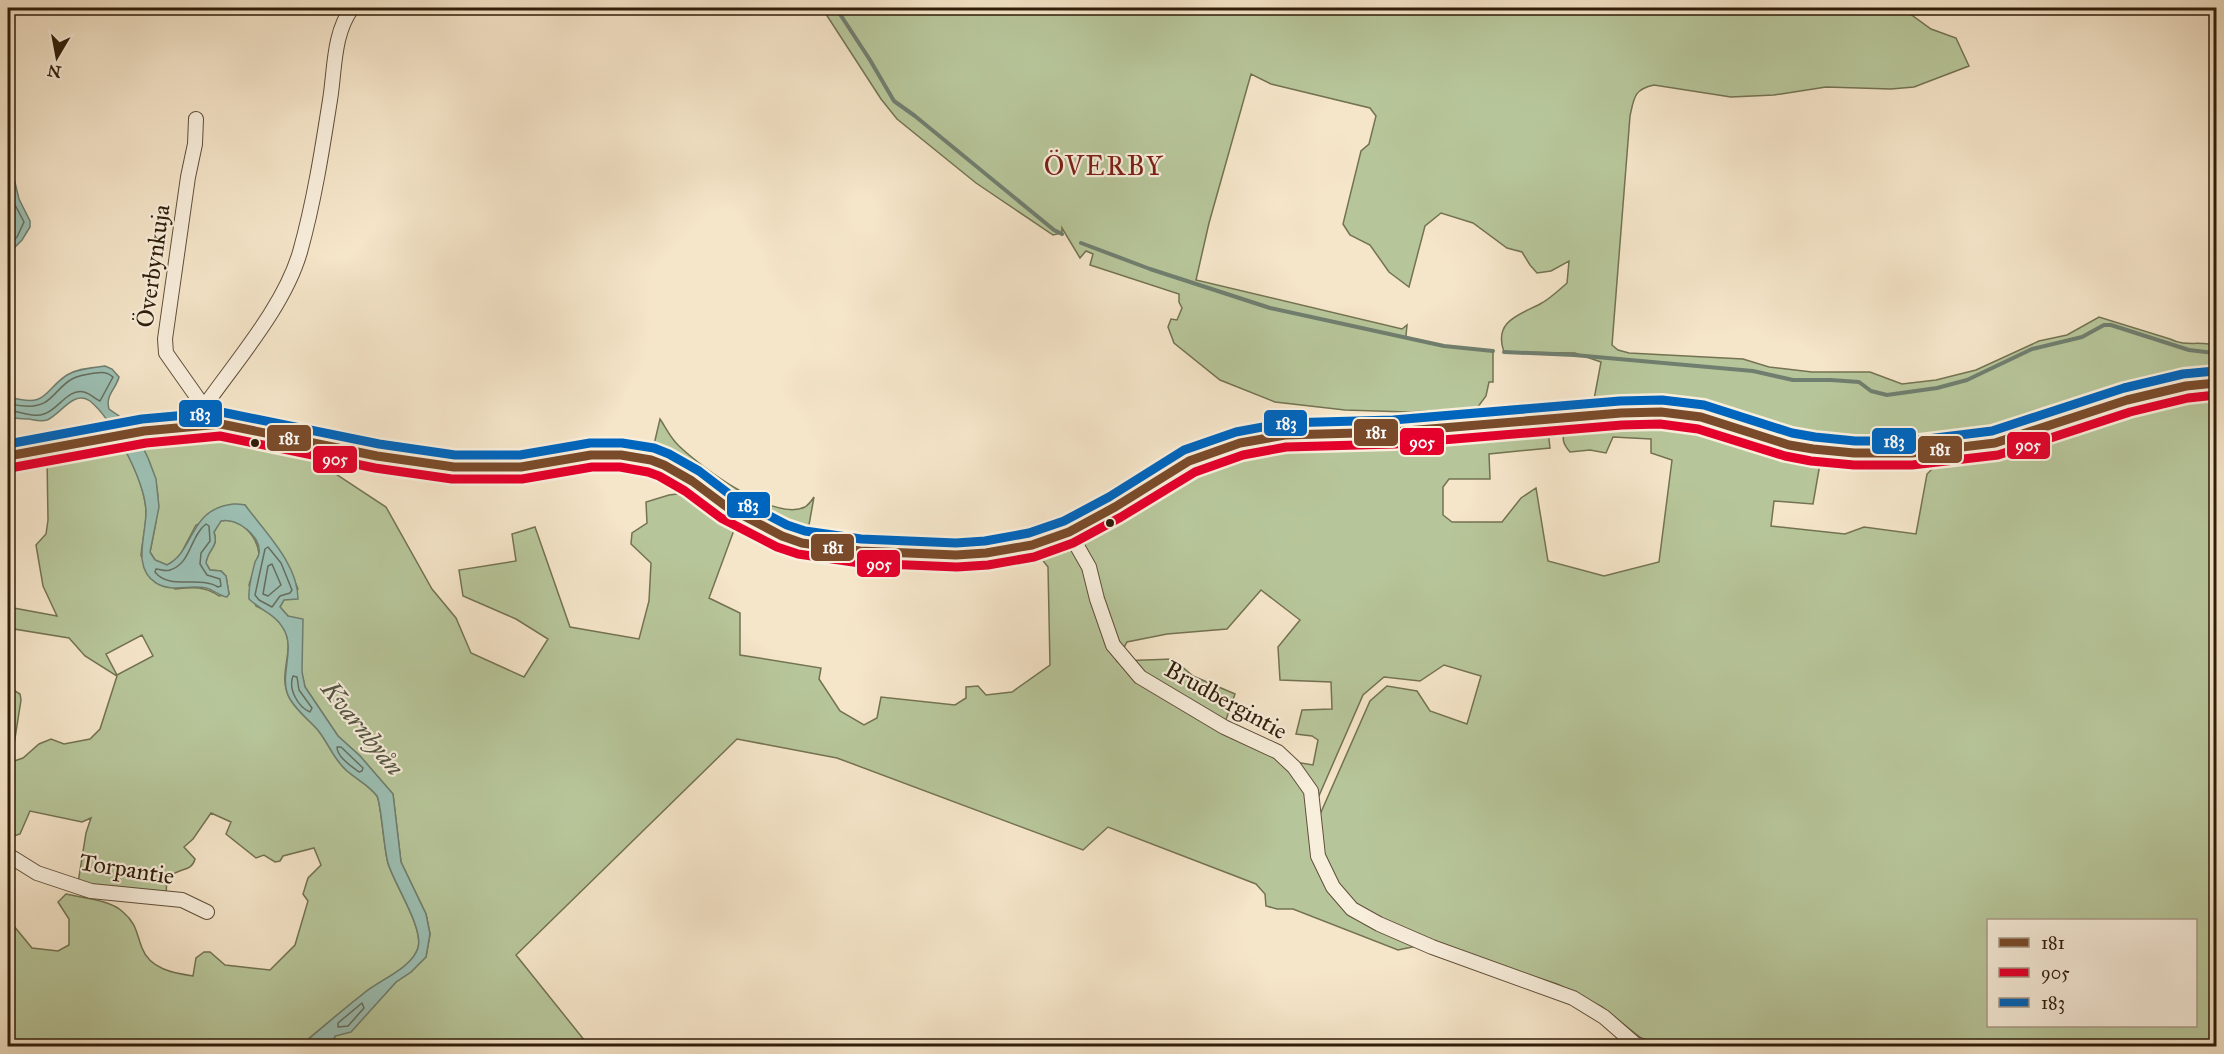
<svg xmlns="http://www.w3.org/2000/svg" width="2224" height="1054" viewBox="0 0 2224 1054" font-family="'IM FELL Great Primer',serif">
<rect width="100%" height="100%" fill="#f5e5c9"/>
<filter id="stains"><feTurbulence type="fractalNoise" baseFrequency=".00333" numOctaves="4"/><feColorMatrix values="0 0 0 0 .2 0 0 0 0 .09 0 0 0 0 .02 0 0 0 .5 -.17"/></filter>
<radialGradient id="worn" r=".72"><stop offset=".6" stop-color="#630" stop-opacity="0"/><stop offset="1" stop-color="#630" stop-opacity=".3"/></radialGradient>
<path fill="#b7c69a" stroke="#737252" stroke-width="1.5" fill-rule="evenodd" d="M 822,8 L 1902,8 L 1931,29 L 1956,38 L 1969,66 L 1914,87 L 1891,89 L 1826,87 L 1774,95 L 1731,97 L 1654,85 C 1634,89 1634,98 1630,116 L 1612,345 L 1618,350 L 1629,353 L 1743,359 L 1769,367 L 1812,372 L 1870,372 L 1902,384 L 1936,380 L 1976,370 L 2039,341 L 2067,335 L 2099,317 L 2170,339 C 2184,346 2194,342 2209,344 L 2216,351 L 2213,363 L 2204,372 L 2107,394 L 2029,422 L 1982,435 L 1927,442 L 1861,445 L 1820,443 L 1779,436 L 1693,406 L 1645,403 L 1592,410 L 1601,362 L 1575,353 L 1504,352 C 1493,321 1519,315 1540,304 C 1550,299 1559,290 1567,283 L 1569,261 L 1551,271 L 1537,273 L 1530,265 L 1522,252 L 1507,248 L 1473,223 L 1441,213 L 1425,226 L 1409,287 L 1389,272 L 1370,245 L 1350,235 L 1343,224 L 1361,151 L 1369,144 L 1376,116 L 1370,108 L 1271,84 L 1251,74 L 1209,223 L 1196,280 L 1402,329 L 1407,325 L 1406,336 L 1410,339 L 1444,346 L 1493,351 L 1493,382 L 1489,382 L 1486,396 L 1477,408 L 1408,412 L 1345,410 L 1275,402 L 1220,380 L 1174,343 L 1168,327 L 1171,319 L 1177,320 L 1182,308 L 1179,302 L 1179,294 L 1090,265 L 1093,254 L 1086,251 L 1080,258 L 1062,228 L 1062,233 L 1053,235 L 976,183 L 897,119 L 881,99 Z
M 2216,393 L 2216,1046 L 1660,1046 L 1646,1042 L 1602,1007 L 1557,984 L 1486,961 L 1436,942 L 1398,950 L 1293,909 L 1277,909 L 1266,906 L 1265,894 L 1256,884 L 1108,827 L 1083,850 L 837,758 L 737,739 L 516,955 L 589,1046 L 332,1046 L 335,1036 L 351,1031 L 396,982 L 411,972 L 426,957 L 430,934 L 426,914 L 401,862 L 393,794 L 360,756 L 338,736 L 305,687 L 288,616 L 280,607 L 284,600 L 298,589 L 293,577 L 245,505 L 196,525 L 178,559 L 167,565 L 155,560 L 150,552 C 160,504 164,488 140,442 L 199,434 L 259,448 L 275,442 L 304,448 L 319,463 L 386,507 L 432,589 L 456,618 L 471,653 L 524,677 L 548,639 L 516,619 L 463,596 L 459,570 L 516,561 L 512,534 L 535,527 L 570,627 L 639,639 L 649,601 L 651,563 L 631,544 L 632,533 L 647,523 L 646,502 L 669,495 L 694,492 L 737,522 L 709,598 L 740,613 L 740,655 L 821,668 L 819,679 L 840,711 L 864,725 L 877,718 L 881,697 L 955,705 L 966,698 L 966,687 L 978,686 L 986,695 L 1012,692 L 1050,665 L 1048,567 L 1037,553 L 1088,540 L 1119,525 L 1130,511 L 1195,468 L 1234,453 L 1294,443 L 1357,445 L 1548,431 L 1550,448 L 1489,454 L 1490,479 L 1449,479 L 1443,487 L 1443,515 L 1452,522 L 1502,522 L 1521,498 L 1536,488 L 1548,561 L 1604,576 L 1659,562 L 1672,460 L 1651,453 L 1651,439 L 1613,437 L 1606,453 L 1590,450 L 1570,452 C 1563,444 1561,438 1566,429 C 1580,425 1594,424 1607,422 C 1631,420 1654,418 1677,421 C 1726,427 1772,450 1821,458 L 1813,504 L 1774,501 L 1771,526 L 1845,534 L 1864,527 L 1916,534 L 1927,474 L 1942,459 L 2003,451 L 2116,412 L 2175,397 ZM 1261,590 L 1300,620 L 1278,647 L 1280,680 L 1331,682 L 1332,709 L 1302,710 L 1296,734 L 1312,736 L 1318,740 L 1313,765 L 1295,762 L 1318,798 L 1363,695 L 1384,677 L 1420,681 L 1444,665 L 1481,676 L 1467,724 L 1430,711 L 1417,691 L 1387,686 L 1370,701 L 1318,819 C 1307,797 1295,771 1275,756 C 1260,745 1239,739 1222,731 L 1235,694 L 1193,676 L 1173,659 L 1117,661 L 1127,642 L 1167,634 L 1227,629 ZM 1988,920 L 2196,920 L 2196,1026 L 1988,1026 Z
M 660,419 C 666,428 671,439 679,446 C 701,467 774,522 805,507 C 808,505 812,500 814,497 L 807,536 L 795,533 L 730,495 L 721,495 L 677,462 L 652,453 Z
M 121,443 C 133,461 144,488 146,509 C 147,524 142,541 141,556 L 175,589 C 193,587 205,586 219,596 L 229,594 L 226,576 L 221,571 L 210,570 L 206,563 C 208,548 219,548 214,532 L 220,521 C 240,516 257,536 259,554 L 249,585 L 256,606 C 315,633 271,666 290,699 C 297,711 308,719 317,729 C 328,742 333,758 346,770 C 356,779 369,785 377,796 C 381,802 384,850 388,863 C 394,884 424,928 418,948 C 411,970 379,980 363,994 C 341,1011 321,1029 300,1046 L 8,1046 L 8,927 L 13,925 L 32,948 L 58,951 L 69,945 L 69,919 L 58,902 L 66,894 C 84,898 110,900 123,912 C 137,924 136,933 142,948 C 150,969 173,973 193,976 L 196,958 L 204,952 L 210,952 L 225,965 L 270,970 L 295,945 L 308,901 L 303,894 L 308,878 L 321,865 L 314,848 L 283,856 L 280,861 L 275,862 L 264,855 L 256,858 L 226,834 L 231,822 L 211,813 L 193,839 L 184,847 L 195,859 C 192,870 184,868 175,873 C 172,874 170,877 167,878 L 166,895 L 78,883 L 86,833 L 91,818 L 82,822 L 30,811 L 20,834 L 8,838 L 8,763 L 23,758 L 39,744 L 51,739 L 64,744 L 90,739 L 100,729 L 117,676 L 85,656 L 69,638 L 8,628 L 8,607 L 57,616 L 43,586 L 36,545 L 46,534 L 48,520 L 47,458 ZM 142,635 L 153,656 L 117,675 L 106,654 Z
M 15,691 L 20,694 L 21,700 L 13,751 L 8,753 L 8,697 Z"/>
<path fill="#9cbfb3" stroke="#707e6f" stroke-width="1.5" d="M 8,154 L 19,199 L 30,221 L 30,227 L 22,240 L 8,254 Z
M 105,366 L 112,369 L 119,377 C 116,389 105,395 109,409 L 132,425 L 148,458 L 156,479 L 159,507 L 150,552 L 155,560 L 167,565 C 193,552 189,516 223,506 C 231,504 236,503 245,505 C 265,532 298,564 298,599 L 284,600 L 280,607 L 288,616 L 303,619 L 302,672 L 305,687 L 338,736 L 360,756 L 393,794 L 401,862 L 426,914 L 430,934 L 426,957 L 411,972 L 396,982 L 351,1032 L 335,1036 L 332,1046 L 300,1046 C 321,1029 341,1011 363,994 C 379,980 411,969 418,948 C 424,928 394,884 388,863 C 384,850 381,802 377,796 C 369,785 356,779 346,770 C 333,758 328,742 317,729 C 308,719 297,711 290,699 C 277,677 297,650 283,628 C 275,614 260,610 249,599 C 248,587 252,574 255,562 C 256,559 259,557 259,553 C 262,537 237,517 221,521 L 214,532 C 219,548 208,548 206,563 L 210,570 L 221,571 L 226,576 L 229,594 L 227,597 C 219,596 214,590 206,588 C 190,584 172,593 156,583 C 131,567 147,533 146,510 C 144,480 113,420 90,401 C 74,389 60,415 47,420 C 41,422 35,420 29,419 C 20,418 15,420 8,414 L 8,388 L 13,398 C 48,407 44,390 67,375 C 78,368 93,368 105,366 Z"/>
<g fill="none" stroke-linecap="round" stroke-linejoin="round">
<path stroke="#666e5e" stroke-width="1.5" d="M 8,175 L 13,201 L 24,222 L 17,237 L 8,246
M 8,401 C 13,405 18,406 25,406 C 52,408 53,390 72,379 C 79,375 88,374 95,373 C 103,372 107,372 113,377 L 100,401 C 95,399 91,394 84,392 C 68,388 58,410 44,414 C 33,418 18,411 8,410
M 206,524 L 209,526 L 210,541 L 201,553 L 200,564 L 207,575 L 220,579 L 221,586 L 218,587 C 199,575 170,591 155,572 L 156,569 C 160,569 165,572 170,570 C 191,564 190,536 206,524 Z
M 268,547 L 281,563 L 292,590 L 290,593 L 280,596 L 272,607 L 259,600 L 255,595 L 265,549 Z
M 272,564 L 281,585 L 268,596 L 263,594 L 268,566 Z
M 293,676 L 297,677 L 299,690 L 312,708 L 310,712 C 298,707 288,689 293,676 Z
M 337,747 L 341,747 L 363,768 L 362,771 L 359,772 C 351,766 337,757 337,747 Z
M 362,1003 L 364,1008 L 348,1026 L 338,1027 L 338,1023 Z"/>
<path stroke="#707e6f" stroke-width="4" d="M 836,8 L 870,60 L 894,101 L 915,116 L 1054,230 L 1062,234
M 1081,243 L 1150,269 L 1270,308 L 1444,346 L 1493,351
M 1504,352 L 1574,355 L 1753,371 L 1793,380 L 1831,380 L 1859,382 L 1871,391 L 1887,395 L 1937,388 L 1967,380 L 2032,349 L 2082,337 L 2104,325 L 2111,325 L 2189,350 L 2214,353"/>
<g stroke="#604f39" stroke-width="16">
<path id="minor" d="M 196,119 L 195,144 L 188,177 L 165,339 L 166,353 L 204,407
M 204,424 L 204,407 C 236,361 284,307 300,252 C 314,202 322,151 330,100 C 335,69 333,34 352,8
M 8,456 L 144,431 L 221,424 L 377,456 L 454,467 L 521,467 L 591,455 L 621,455 L 651,460 L 664,465 L 692,481 L 727,507 L 782,536 L 802,543 L 860,551 L 956,555 L 986,553 L 1032,545 L 1069,532 L 1115,507 L 1189,461 L 1205,454 L 1240,443 L 1285,435 L 1394,432 L 1554,420 L 1621,413 L 1661,412 L 1701,417 L 1789,445 L 1813,449 L 1854,453 L 1912,453 L 1995,443 L 2127,400 L 2186,386 L 2216,383
M 1069,532 L 1089,567 L 1097,599 L 1113,645 L 1140,677 L 1224,727 L 1278,752 L 1294,767 L 1311,791 L 1318,856 L 1333,887 L 1352,909 L 1379,924 L 1432,947 L 1573,998 L 1604,1017 L 1635,1044 L 1642,1046
M 8,855 L 37,873 L 91,891 L 182,900 L 207,912"/>
</g>
<use href="#minor" stroke="#f8eedc" stroke-width="14"/>
<g stroke="#f8eedc" stroke-width="14">
<path id="bus-1" d="M 8,456 L 144,431 L 221,424 L 377,456 L 454,467 L 521,467 L 591,455 L 621,455 L 651,460 L 664,465 L 692,481 L 727,507 L 782,536 L 802,543 L 860,551 L 956,555 L 986,553 L 1032,545 L 1069,532 L 1115,507 L 1189,461 L 1240,443 L 1285,435 L 1394,432 L 1621,413 L 1661,412 L 1701,417 L 1789,445 L 1813,449 L 1854,453 L 1912,453 L 1995,443 L 2127,400 L 2186,386 L 2216,383"/>
</g>
<g stroke="#f8eedc" stroke-width="14">
<path id="bus-2" d="M 10,468 L 146,443 L 220,436 L 375,468 L 452,479 L 522,479 L 592,467 L 620,467 L 648,472 L 659,476 L 685,491 L 721,518 L 777,547 L 798,554 L 860,563 L 957,567 L 988,565 L 1034,557 L 1073,543 L 1121,517 L 1195,472 L 1243,455 L 1286,447 L 1395,444 L 1622,425 L 1660,424 L 1698,429 L 1785,456 L 1811,461 L 1854,465 L 1912,465 L 1998,455 L 2130,412 L 2188,398 L 2216,395"/>
</g>
<g stroke="#f8eedc" stroke-width="14">
<path id="bus-3" d="M 8,444 L 142,419 L 221,412 L 379,444 L 455,455 L 520,455 L 590,443 L 622,443 L 654,448 L 669,454 L 699,471 L 733,497 L 787,525 L 805,531 L 861,539 L 956,543 L 985,541 L 1029,533 L 1064,521 L 1109,497 L 1184,450 L 1236,432 L 1284,423 L 1393,420 L 1620,401 L 1662,400 L 1704,405 L 1792,433 L 1815,437 L 1855,441 L 1911,441 L 1992,431 L 2124,388 L 2183,374 L 2215,371"/>
</g>
<use href="#bus-1" stroke="#7a4b2a" stroke-width="9"/>
<use href="#bus-2" stroke="#e4002b" stroke-width="9"/>
<use href="#bus-3" stroke="#0065bd" stroke-width="9"/>
</g>
<g fill="#2f1d09" stroke="#f8eedc" stroke-width="2">
<circle cx="255" cy="443" r="5"/>
<circle cx="1110" cy="523" r="5"/>
</g>
<g text-anchor="middle" stroke-width="4.5" stroke-linejoin="round" paint-order="stroke">
<g font-size="24" fill="#2f1d09" stroke="#f8eedc">
<text transform="translate(153 266) rotate(-82)" y="8">Överbynkuja</text>
<text transform="translate(1226 700) rotate(29)" y="8">Brudbergintie</text>
<text transform="translate(127 869) rotate(9)" y="8">Torpantie</text>
</g>
<g font-size="26" font-style="italic" fill="#555644" stroke="#f8eedc">
<text transform="translate(363 728) rotate(51)" y="9">Kvarnbyån</text>
</g>
<g font-size="27" letter-spacing="1.5" fill="#7a1f14" stroke="#f8eedc">
<text x="1104" y="175">ÖVERBY</text>
</g>
</g>
<g stroke="#f8eedc" stroke-width="2">
<rect x="178" y="399" width="45" height="29" rx="6" fill="#0065bd"/>
<rect x="1263" y="409" width="45" height="28" rx="6" fill="#0065bd"/>
<rect x="1353" y="418" width="46" height="29" rx="6" fill="#7a4b2a"/>
<rect x="266" y="424" width="46" height="28" rx="6" fill="#7a4b2a"/>
<rect x="1871" y="427" width="46" height="28" rx="6" fill="#0065bd"/>
<rect x="1399" y="427" width="46" height="29" rx="6" fill="#e4002b"/>
<rect x="2006" y="431" width="45" height="29" rx="6" fill="#e4002b"/>
<rect x="1917" y="435" width="46" height="29" rx="6" fill="#7a4b2a"/>
<rect x="312" y="445" width="46" height="29" rx="6" fill="#e4002b"/>
<rect x="726" y="491" width="45" height="28" rx="6" fill="#0065bd"/>
<rect x="810" y="533" width="45" height="29" rx="6" fill="#7a4b2a"/>
<rect x="856" y="549" width="45" height="29" rx="6" fill="#e4002b"/>
</g>
<g font-size="16" text-anchor="middle" font-weight="bold" fill="#fff">
<text x="200" y="420">183</text>
<text x="1286" y="429">183</text>
<text x="1376" y="438">181</text>
<text x="289" y="444">181</text>
<text x="1894" y="447">183</text>
<text x="1422" y="448">905</text>
<text x="2028" y="451">905</text>
<text x="1940" y="455">181</text>
<text x="335" y="465">905</text>
<text x="748" y="511">183</text>
<text x="833" y="553">181</text>
<text x="879" y="570">905</text>
</g>
<rect width="2224" height="1054" fill="none" stroke="#f5e5c9" stroke-width="30"/>
<rect x="9" y="9" width="2206" height="1036" fill="none" stroke="#2f1d09" stroke-width="3"/>
<rect x="15" y="15" width="2194" height="1024" fill="none" stroke="#2f1d09" stroke-width="1.5"/>
<rect x="1987" y="919" width="210" height="108" fill="#f8eedc" stroke="#a89a88" stroke-width="1.5"/>
<rect x="1999" y="938" width="30" height="9" fill="#7a4b2a" stroke="#a89a88" stroke-width="1.5"/>
<text x="2041" y="949" font-size="18" fill="#2f1d09">181</text>
<rect x="1999" y="968" width="30" height="9" fill="#e4002b" stroke="#a89a88" stroke-width="1.5"/>
<text x="2041" y="979" font-size="18" fill="#2f1d09">905</text>
<rect x="1999" y="998" width="30" height="9" fill="#0065bd" stroke="#a89a88" stroke-width="1.5"/>
<text x="2041" y="1009" font-size="18" fill="#2f1d09">183</text>
<g transform="translate(57 57) rotate(190)" stroke="#f8eedc" stroke-width="4.5" paint-order="stroke">
<path d="M0-4.5L10 22L0 15L-10 22Z" fill="#2f1d09"/>
<text y="-9" font-size="16" font-weight="bold" text-anchor="middle" fill="#2f1d09">N</text>
</g>
<rect width="100%" height="100%" filter="url(#stains)"/>
<rect width="100%" height="100%" fill="url(#worn)"/>
</svg>
